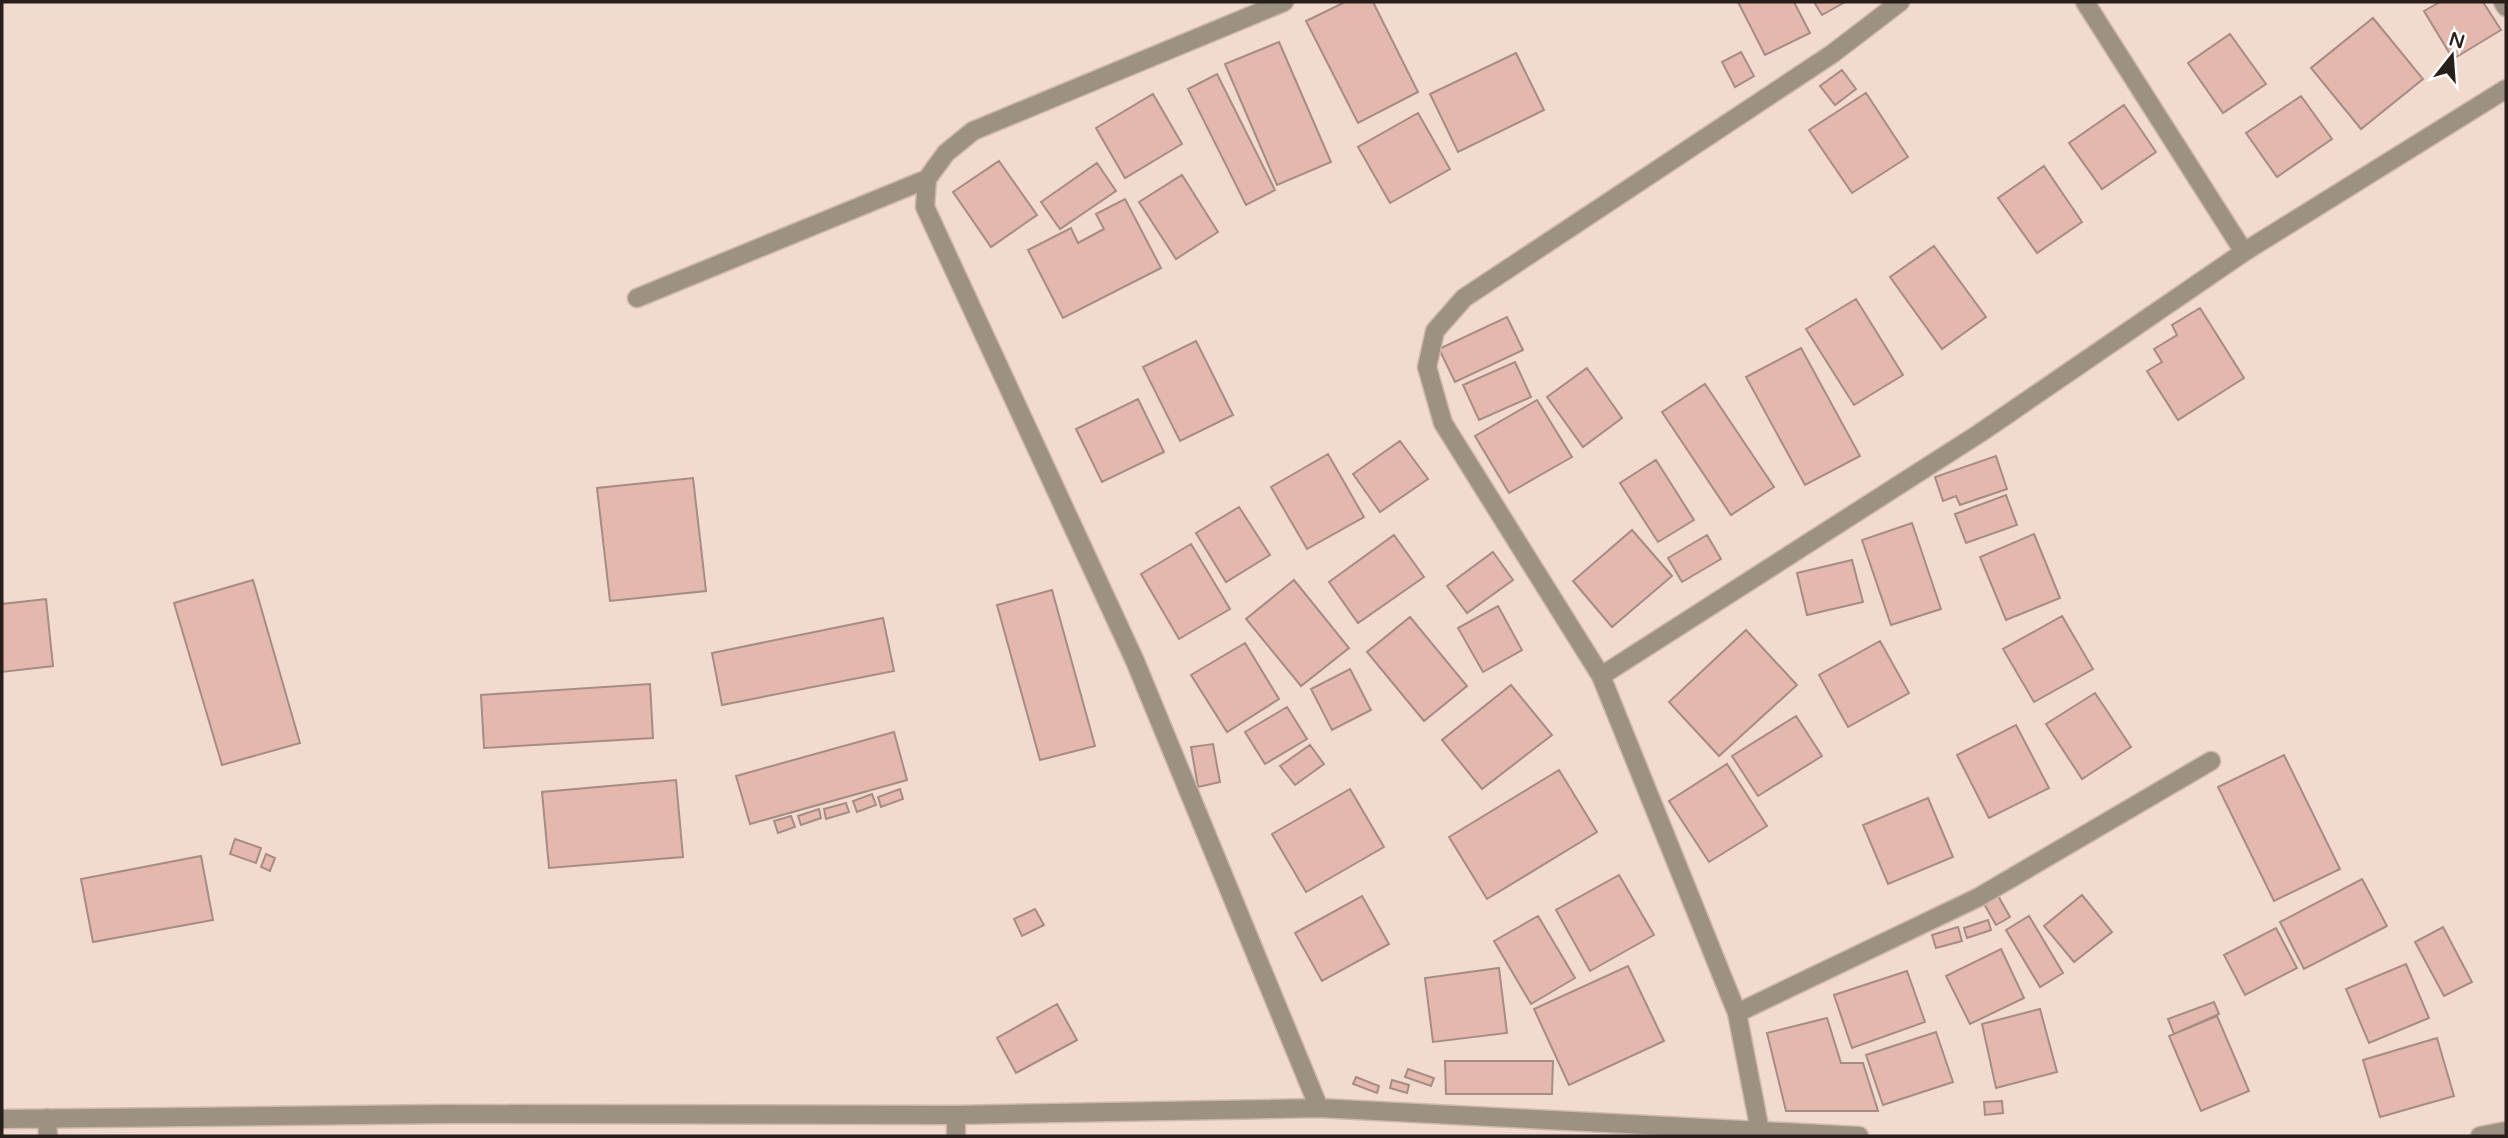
<svg xmlns="http://www.w3.org/2000/svg" width="2508" height="1138" viewBox="0 0 2508 1138" font-family="'Varela Round',sans-serif">
<rect width="100%" height="100%" fill="#f3dace"/>
<path fill="#e4b8ac" stroke="#a58c85" stroke-width="2" d="M 1345,2 L 1373,2 L 1418,92 L 1358,123 L 1306,21 Z
M 1738,2 L 1794,2 L 1810,33 L 1765,55 Z
M 1814,2 L 1845,2 L 1822,15 Z
M 2440,2 L 2483,2 L 2501,30 L 2453,59 L 2424,11 Z
M 2373,18 L 2423,79 L 2361,129 L 2311,68 Z
M 2230,34 L 2266,84 L 2223,113 L 2188,63 Z
M 1279,42 L 1331,162 L 1277,185 L 1225,64 Z
M 1741,52 L 1754,76 L 1735,87 L 1722,62 Z
M 1516,53 L 1544,110 L 1458,152 L 1430,94 Z
M 1842,70 L 1856,89 L 1835,105 L 1820,86 Z
M 1217,74 L 1275,190 L 1246,205 L 1188,89 Z
M 1866,93 L 1908,157 L 1852,193 L 1809,130 Z
M 1153,94 L 1182,144 L 1125,178 L 1096,128 Z
M 2301,96 L 2332,139 L 2277,177 L 2246,133 Z
M 2124,105 L 2156,152 L 2102,189 L 2069,143 Z
M 1418,113 L 1450,169 L 1390,203 L 1358,147 Z
M 999,161 L 1037,215 L 991,247 L 953,192 Z
M 1097,163 L 1116,191 L 1060,229 L 1041,202 Z
M 2044,166 L 2082,222 L 2037,253 L 1998,198 Z
M 1182,175 L 1218,232 L 1176,259 L 1139,202 Z
M 1125,199 L 1161,268 L 1063,318 L 1028,250 L 1071,228 L 1078,243 L 1104,229 L 1096,214 Z
M 1934,246 L 1986,317 L 1942,349 L 1890,277 Z
M 1856,299 L 1903,375 L 1854,405 L 1806,329 Z
M 2200,308 L 2244,378 L 2178,420 L 2147,371 L 2162,362 L 2154,349 L 2177,335 L 2172,325 Z
M 1507,317 L 1523,350 L 1455,382 L 1439,349 Z
M 1196,341 L 1233,415 L 1180,441 L 1143,367 Z
M 1801,348 L 1860,456 L 1805,485 L 1746,377 Z
M 1515,362 L 1531,397 L 1479,420 L 1463,385 Z
M 1587,368 L 1622,418 L 1583,447 L 1547,397 Z
M 1705,384 L 1774,487 L 1731,515 L 1662,412 Z
M 1138,399 L 1164,452 L 1102,482 L 1076,429 Z
M 1537,400 L 1572,457 L 1509,493 L 1475,436 Z
M 1400,441 L 1428,479 L 1380,512 L 1353,474 Z
M 1328,454 L 1364,517 L 1307,549 L 1271,487 Z
M 1996,456 L 2007,489 L 1960,505 L 1956,496 L 1943,501 L 1935,477 Z
M 1656,460 L 1694,520 L 1658,542 L 1620,483 Z
M 693,478 L 706,591 L 610,601 L 597,488 Z
M 2006,495 L 2017,525 L 1966,543 L 1955,514 Z
M 1239,507 L 1270,555 L 1226,582 L 1196,533 Z
M 1912,523 L 1941,609 L 1891,625 L 1862,540 Z
M 1632,530 L 1672,576 L 1612,627 L 1573,581 Z
M 2034,534 L 2060,598 L 2006,620 L 1980,557 Z
M 1394,535 L 1424,577 L 1358,623 L 1329,582 Z
M 1707,535 L 1721,559 L 1682,582 L 1668,558 Z
M 1191,544 L 1230,609 L 1179,639 L 1141,574 Z
M 1493,552 L 1513,580 L 1467,613 L 1447,586 Z
M 1852,560 L 1863,602 L 1807,615 L 1797,573 Z
M 253,580 L 300,743 L 222,765 L 174,603 Z
M 1294,580 L 1349,648 L 1301,686 L 1246,619 Z
M 1052,590 L 1095,746 L 1040,760 L 997,605 Z
M 46,599 L 53,666 L 2,672 L 2,604 Z
M 1498,606 L 1522,650 L 1483,672 L 1458,628 Z
M 2062,616 L 2093,669 L 2034,702 L 2003,649 Z
M 1410,617 L 1467,686 L 1424,721 L 1367,652 Z
M 883,618 L 894,671 L 722,705 L 712,653 Z
M 1746,630 L 1797,685 L 1719,756 L 1669,702 Z
M 1880,641 L 1909,693 L 1848,727 L 1819,675 Z
M 1245,643 L 1279,699 L 1227,732 L 1191,675 Z
M 1350,669 L 1371,710 L 1332,730 L 1311,689 Z
M 650,684 L 653,738 L 484,748 L 481,695 Z
M 1511,685 L 1552,735 L 1482,789 L 1442,740 Z
M 2095,693 L 2131,747 L 2082,779 L 2046,724 Z
M 1287,707 L 1307,739 L 1265,764 L 1245,732 Z
M 1796,716 L 1822,756 L 1758,796 L 1732,756 Z
M 2016,725 L 2049,788 L 1989,818 L 1957,755 Z
M 894,732 L 907,780 L 750,824 L 736,776 Z
M 1213,744 L 1220,782 L 1198,787 L 1191,747 Z
M 1310,745 L 1324,764 L 1295,785 L 1280,766 Z
M 2284,755 L 2340,869 L 2274,901 L 2218,787 Z
M 1727,764 L 1767,826 L 1709,862 L 1669,801 Z
M 1559,770 L 1597,832 L 1487,899 L 1449,837 Z
M 676,780 L 683,857 L 549,868 L 542,792 Z
M 900,789 L 903,799 L 881,807 L 878,797 Z
M 1350,789 L 1384,847 L 1306,892 L 1272,834 Z
M 872,794 L 876,805 L 857,812 L 853,801 Z
M 1928,798 L 1953,857 L 1888,884 L 1863,825 Z
M 846,803 L 849,812 L 826,819 L 824,809 Z
M 819,809 L 821,818 L 801,825 L 798,816 Z
M 791,816 L 795,827 L 778,833 L 774,821 Z
M 235,839 L 261,848 L 256,863 L 230,854 Z
M 266,854 L 275,858 L 270,871 L 261,867 Z
M 201,856 L 213,920 L 93,942 L 81,879 Z
M 1619,875 L 1654,935 L 1590,971 L 1556,910 Z
M 2362,879 L 2387,926 L 2304,969 L 2280,922 Z
M 1997,894 L 2010,917 L 1996,925 L 1983,902 Z
M 2082,895 L 2112,932 L 2074,962 L 2044,926 Z
M 1362,896 L 1389,944 L 1322,981 L 1295,933 Z
M 1035,909 L 1044,925 L 1022,936 L 1014,919 Z
M 1538,916 L 1575,978 L 1531,1004 L 1494,941 Z
M 2029,916 L 2063,973 L 2040,987 L 2006,930 Z
M 1988,920 L 1991,930 L 1967,938 L 1964,928 Z
M 1958,927 L 1962,941 L 1936,948 L 1932,935 Z
M 2443,927 L 2472,982 L 2444,996 L 2415,942 Z
M 2276,928 L 2297,968 L 2245,995 L 2224,955 Z
M 2001,949 L 2024,998 L 1970,1024 L 1946,976 Z
M 2406,964 L 2429,1018 L 2369,1043 L 2346,989 Z
M 1628,966 L 1664,1041 L 1569,1085 L 1534,1009 Z
M 1499,968 L 1507,1033 L 1433,1042 L 1425,978 Z
M 1907,971 L 1925,1022 L 1852,1048 L 1834,995 Z
M 2214,1002 L 2219,1014 L 2174,1034 L 2168,1019 Z
M 1057,1004 L 1077,1040 L 1016,1073 L 997,1038 Z
M 2040,1009 L 2057,1072 L 1996,1088 L 1982,1024 Z
M 2217,1016 L 2249,1091 L 2201,1111 L 2169,1036 Z
M 1827,1018 L 1841,1063 L 1863,1063 L 1878,1111 L 1786,1111 L 1767,1033 Z
M 1936,1032 L 1953,1082 L 1883,1105 L 1866,1055 Z
M 2437,1038 L 2454,1096 L 2380,1117 L 2363,1060 Z
M 1445,1061 L 1553,1061 L 1552,1094 L 1446,1094 Z
M 1408,1069 L 1434,1078 L 1431,1086 L 1405,1077 Z
M 1356,1077 L 1379,1086 L 1377,1093 L 1353,1084 Z
M 1392,1080 L 1409,1085 L 1407,1093 L 1390,1088 Z
M 2002,1101 L 2003,1113 L 1985,1115 L 1984,1102 Z"/>
<g fill="none" stroke-linecap="round" stroke-linejoin="round">
<g stroke="#ceb8ae" stroke-width="21">
<path id="street" d="M 1284,2 L 973,131 L 946,153 L 927,179 L 925,207 L 1135,661 L 1319,1108
M 2085,2 L 2244,252
M 2503,2 L 2506,7
M 637,298 L 927,179
M 1601,676 L 1980,433 L 2244,252 L 2506,89
M 1737,1013 L 1979,897 L 2211,761
M 956,1115 L 956,1136
M 47,1118 L 48,1136
M 2,1119 L 446,1114 L 956,1115 L 1319,1108 L 1859,1136
M 1760,1131 L 1737,1013 L 1601,676 L 1443,423 L 1427,367 L 1435,331 L 1464,298 L 1832,54 L 1900,2
M 2480,1136 L 2506,1131"/>
</g>
<use href="#street" stroke="#9d9183" stroke-width="18"/>
</g>
<rect width="2508" height="1138" fill="none" stroke="#281f1a" stroke-width="7"/>
<g transform="translate(2452 56) rotate(17)" stroke="#ffffff" stroke-width="5" paint-order="stroke">
<path d="M0-5L12 26L0 18L-12 26Z" fill="#281f1a"/>
<text y="-10" font-size="19" font-weight="bold" text-anchor="middle" fill="#281f1a">N</text>
</g>
</svg>
